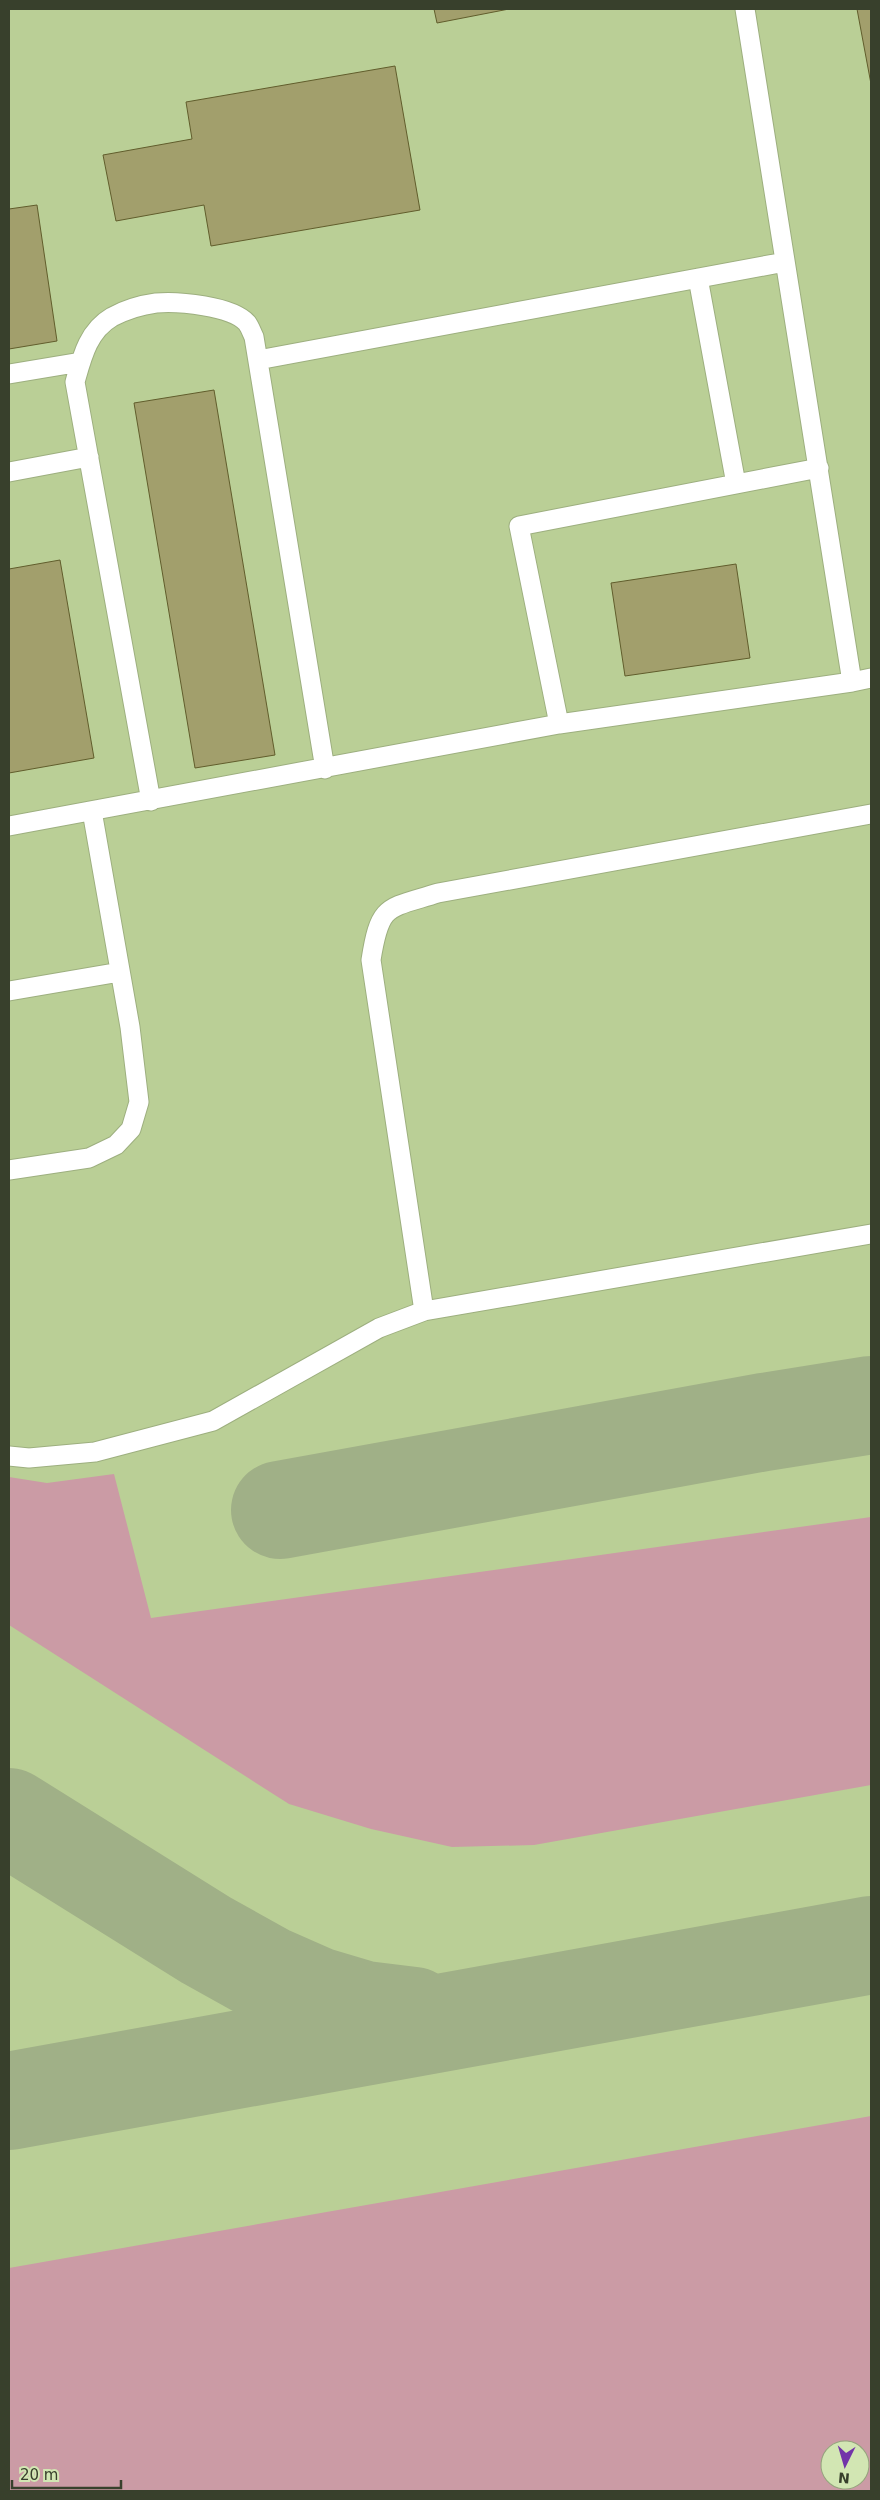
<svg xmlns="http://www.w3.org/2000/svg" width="880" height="2500" viewBox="0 0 880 2500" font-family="'DejaVu Sans',sans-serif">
<rect width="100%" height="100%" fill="#c5d8a7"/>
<path fill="#bacf96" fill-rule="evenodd" d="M 9,9 L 871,9 L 871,2491 L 9,2491 ZM 830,2450 L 860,2450 L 860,2480 L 830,2480 Z"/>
<path fill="#cb9ba5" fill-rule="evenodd" d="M 114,1474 L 151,1618 L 871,1517 L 871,1785 L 534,1845 L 452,1847 L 371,1829 L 289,1804 L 9,1625 L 9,1477 L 47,1483 Z
M 871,2116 L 871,2491 L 9,2491 L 9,2268 ZM 830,2450 L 860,2450 L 860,2480 L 830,2480 Z"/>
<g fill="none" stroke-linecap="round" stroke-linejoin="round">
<path stroke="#a0b087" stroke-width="98" d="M 280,1510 L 764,1422 L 871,1405
M 9,1817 L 206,1940 L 267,1974 L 317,1996 L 364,2010 L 413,2016
M 9,2101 L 871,1945"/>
</g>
<path fill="#a29f6c" stroke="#615d2c" d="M 434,9 L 509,9 L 437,23 Z
M 857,9 L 871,9 L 871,84 Z
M 395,66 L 420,210 L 211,246 L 204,205 L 116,221 L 103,155 L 192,139 L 186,102 Z
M 37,205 L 57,341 L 9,349 L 9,209 Z
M 214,390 L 275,755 L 195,768 L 134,403 Z
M 60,560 L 94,758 L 9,773 L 9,569 Z
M 736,564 L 750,658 L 625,676 L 611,583 Z"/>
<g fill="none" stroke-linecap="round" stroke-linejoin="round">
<g stroke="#9daf7f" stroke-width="21">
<path id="lane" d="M 698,278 L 736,484
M 258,360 L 785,262
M 9,374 L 81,362
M 9,472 L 89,457
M 852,682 L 871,678
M 559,724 L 519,526 L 819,468
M 151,801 L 75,382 C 82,357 88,331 112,317 C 125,310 141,305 156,303 C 178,301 232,306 247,323 C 250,327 252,333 254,337 L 325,769
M 9,826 L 559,724 L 852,682 L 745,9
M 9,991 L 120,972
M 9,1170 L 89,1158 L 116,1145 L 131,1129 L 139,1102 L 130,1027 L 92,811
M 424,1311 L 371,960 C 380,903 387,909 438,893 L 871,814
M 9,1456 L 29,1458 L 95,1452 L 213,1421 L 379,1328 L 424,1311 L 871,1234"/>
</g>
<use href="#lane" stroke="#fff" stroke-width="19"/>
</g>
<rect width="880" height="2500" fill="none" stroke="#38402c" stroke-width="20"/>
<g transform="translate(845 2465) rotate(185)"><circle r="24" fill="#d2e6b3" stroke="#94a47d"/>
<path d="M0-4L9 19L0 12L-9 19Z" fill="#7234a9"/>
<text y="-8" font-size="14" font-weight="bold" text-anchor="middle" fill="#38402c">N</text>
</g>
<path d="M12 2480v8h109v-8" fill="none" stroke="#38402c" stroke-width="2.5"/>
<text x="20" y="2480" font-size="15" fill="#38402c" stroke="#d2e6b3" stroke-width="4" paint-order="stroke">20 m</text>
</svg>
